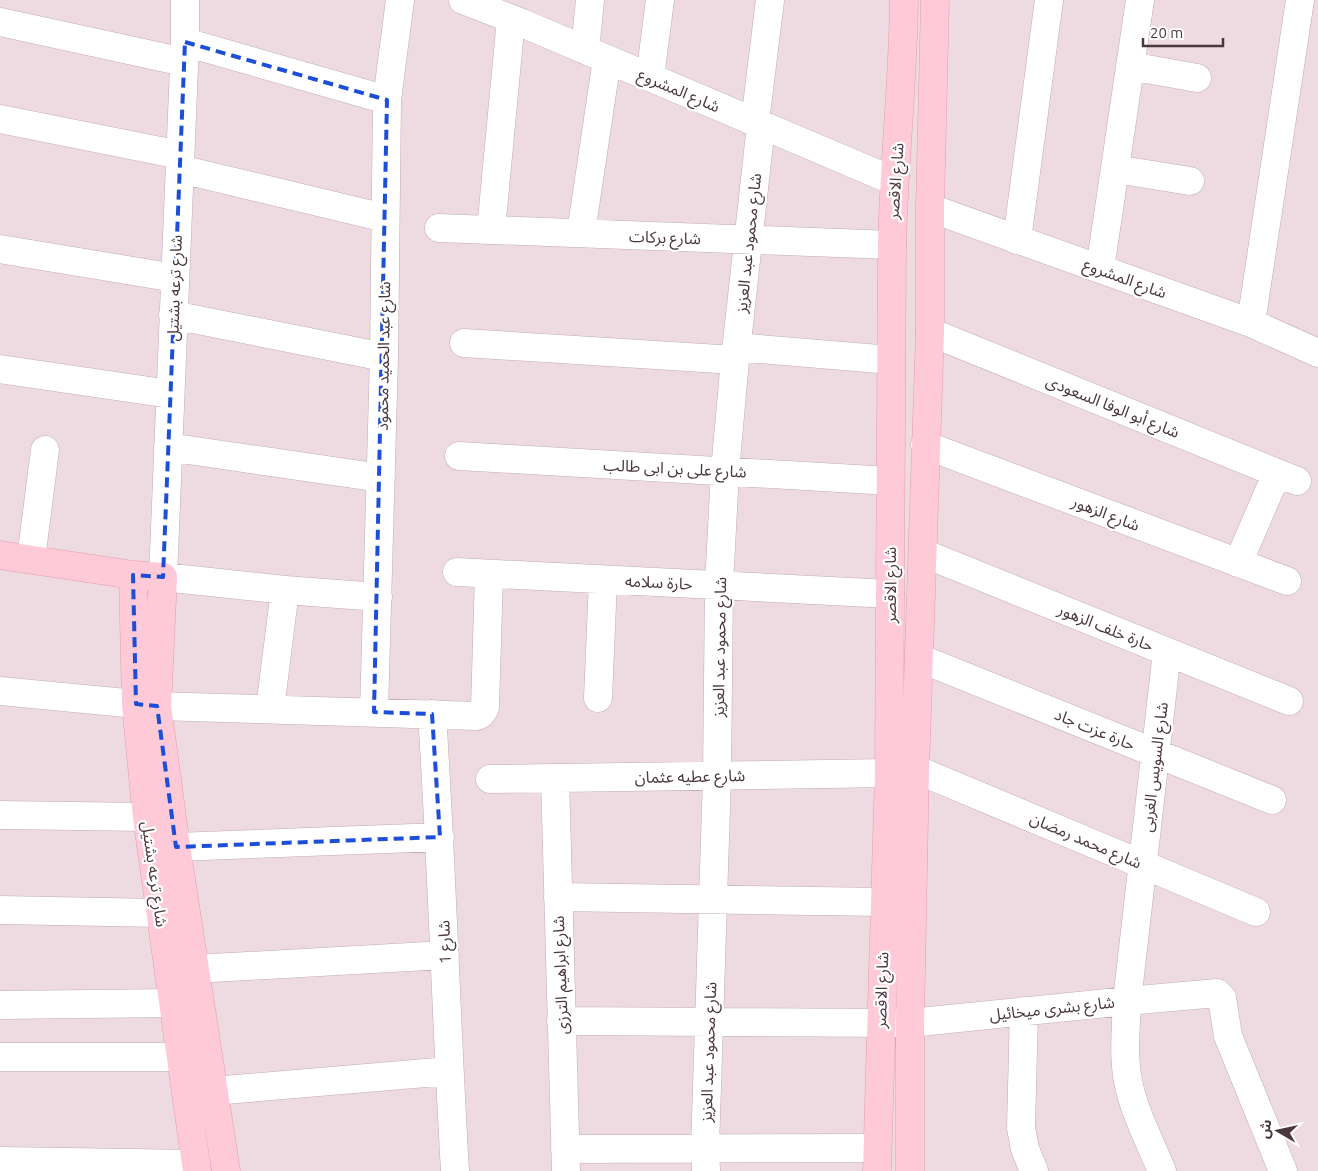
<svg xmlns="http://www.w3.org/2000/svg" width="1318" height="1171" viewBox="0 0 1318 1171" font-family="Ubuntu,'Noto Sans Arabic',sans-serif">
<rect width="100%" height="100%" fill="#f6eaed"/>
<path fill="#eedbe1" d="M 0,0 L 1318,0 L 1318,1171 L 0,1171 Z"/>
<g fill="none" stroke-linecap="round" stroke-linejoin="round">
<g stroke="#c2abb3" stroke-width="29">
<path id="street" d="M 185,0 L 185,42 L 163,577 L 285,590 L 378,597
M 463,0 L 522,23 L 894,181
M 0,22 L 184,62
M 185,42 L 387,100
M 585,50 L 590,0
M 1130,66 L 1197,78
M 650,77 L 660,0
M 0,119 L 180,155
M 755,122 L 770,0
M 180,169 L 385,218
M 1115,169 L 1190,181
M 930,208 L 1251,323 L 1318,353
M 439,228 L 892,245
M 491,230 L 511,19
M 581,233 L 607,59
M 1017,240 L 1049,0
M 0,249 L 175,278
M 1100,269 L 1140,0
M 173,315 L 384,357
M 1251,323 L 1300,0
M 930,332 L 1297,481
M 464,343 L 735,360
M 736,347 L 891,360
M 0,369 L 170,394
M 925,445 L 1287,581
M 168,447 L 381,478
M 459,456 L 890,481
M 923,553 L 1289,701
M 31,559 L 45,450
M 1238,563 L 1277,473
M 457,572 L 890,594
M 919,658 L 1272,800
M 0,691 L 157,706 L 477,716 L 481,714 L 485,708 L 489,574
M 598,698 L 603,580
M 270,709 L 285,590
M 374,712 L 384,357 L 387,100 L 400,0
M 432,714 C 442,866 446,1019 455,1171
M 915,769 L 1256,912
M 555,778 L 566,1171
M 490,779 L 889,773
M 0,815 L 147,817
M 176,847 L 440,837
M 558,897 L 884,902
M 0,910 L 161,913
M 194,969 L 445,955
M 0,1005 L 174,1003
M 1024,1011 L 1021,1128 L 1025,1149 L 1034,1171
M 561,1021 L 910,1023 L 1127,1001 L 1217,993 L 1222,998 L 1228,1036 L 1283,1171
M 0,1057 L 180,1057
M 213,1091 L 449,1071
M 565,1149 L 876,1148
M 0,1161 L 196,1164
M 706,1171 L 705,1148 L 717,776 L 719,586 L 725,471 L 735,360 L 761,125
M 1162,1171 C 1150,1142 1134,1112 1128,1081 C 1123,1055 1126,1027 1127,1001 L 1167,652"/>
</g>
<g stroke="#e19dae" stroke-width="29">
<path id="secondary" d="M 0,555 L 133,575 L 163,577 L 157,706 L 176,847 L 226,1171
M 133,575 L 136,704 L 147,817 L 197,1171
M 877,1171 L 889,773 L 892,245 C 894,163 903,82 904,0
M 910,1171 L 910,1023 L 915,769 L 930,332 L 930,208 L 935,0"/>
</g>
<use href="#street" stroke="#fff" stroke-width="28"/>
<use href="#secondary" stroke="#ffcad7" stroke-width="28"/>
</g>
<path fill="none" stroke="#1d4ed8" stroke-width="4" stroke-dasharray="10 6" stroke-linejoin="round" d="M 185,42 L 387,100 L 374,712 L 432,714 L 440,837 L 176,847 L 157,706 L 136,704 L 133,575 L 163,577 Z"/>
<g text-anchor="middle" stroke-width="4.5" stroke-linejoin="round" paint-order="stroke">
<g font-size="16" fill="#4a373e" stroke="#fff">
<text transform="translate(679 90) rotate(23)" y="6">شارع المشروع</text>
<text transform="translate(895 181) rotate(-86)" y="6">شارع الاقصر</text>
<text transform="translate(665 237) rotate(2)" y="6">شارع بركات</text>
<text transform="translate(748 243) rotate(-84)" y="6">شارع محمود عبد العزيز</text>
<text transform="translate(1125 278) rotate(20)" y="6">شارع المشروع</text>
<text transform="translate(174 288) rotate(-88)" y="6">شارع ترعه بشتيل</text>
<text transform="translate(383 356) rotate(-89)" y="6">شارع عبد الحميد محمود</text>
<text transform="translate(1113 406) rotate(22)" y="6">شارع أبو الوفا السعودى</text>
<text transform="translate(675 468) rotate(3)" y="6">شارع على بن ابى طالب</text>
<text transform="translate(1106 513) rotate(21)" y="6">شارع الزهور</text>
<text transform="translate(659 582) rotate(3)" y="6">حارة سلامه</text>
<text transform="translate(890 585) rotate(-90)" y="6">شارع الاقصر</text>
<text transform="translate(1106 627) rotate(22)" y="6">حارة خلف الزهور</text>
<text transform="translate(719 647) rotate(-89)" y="6">شارع محمود عبد العزيز</text>
<text transform="translate(1095 729) rotate(22)" y="6">حارة عزت جاد</text>
<text transform="translate(1154 767) rotate(-83)" y="6">شارع السويس الغربى</text>
<text transform="translate(690 776) rotate(-1)" y="6">شارع عطيه عثمان</text>
<text transform="translate(1086 840) rotate(23)" y="6">شارع محمد رمضان</text>
<text transform="translate(155 874) rotate(82)" y="6">شارع ترعه بشتيل</text>
<text transform="translate(444 942) rotate(-92)" y="6">شارع 1</text>
<text transform="translate(560 975) rotate(-92)" y="6">شارع ابراهيم الترزى</text>
<text transform="translate(881 990) rotate(-88)" y="6">شارع الاقصر</text>
<text transform="translate(1052 1008) rotate(-6)" y="6">شارع بشرى ميخائيل</text>
<text transform="translate(708 1052) rotate(-88)" y="6">شارع محمود عبد العزيز</text>
</g>
</g>
<g transform="translate(1278 1131) rotate(279)" stroke="#ffffff" stroke-width="4" paint-order="stroke">
<path d="M0-4L9 19L0 12L-9 19Z" fill="#4a373e"/>
<text y="-8" font-size="14" font-weight="bold" text-anchor="middle" fill="#4a373e">ش</text>
</g>
<path d="M1143 38v8h80v-8" fill="none" stroke="#4a373e" stroke-width="2.5"/>
<text x="1150" y="38" font-size="15" fill="#4a373e" stroke="#ffffff" stroke-width="4" paint-order="stroke">20 m</text>
</svg>
